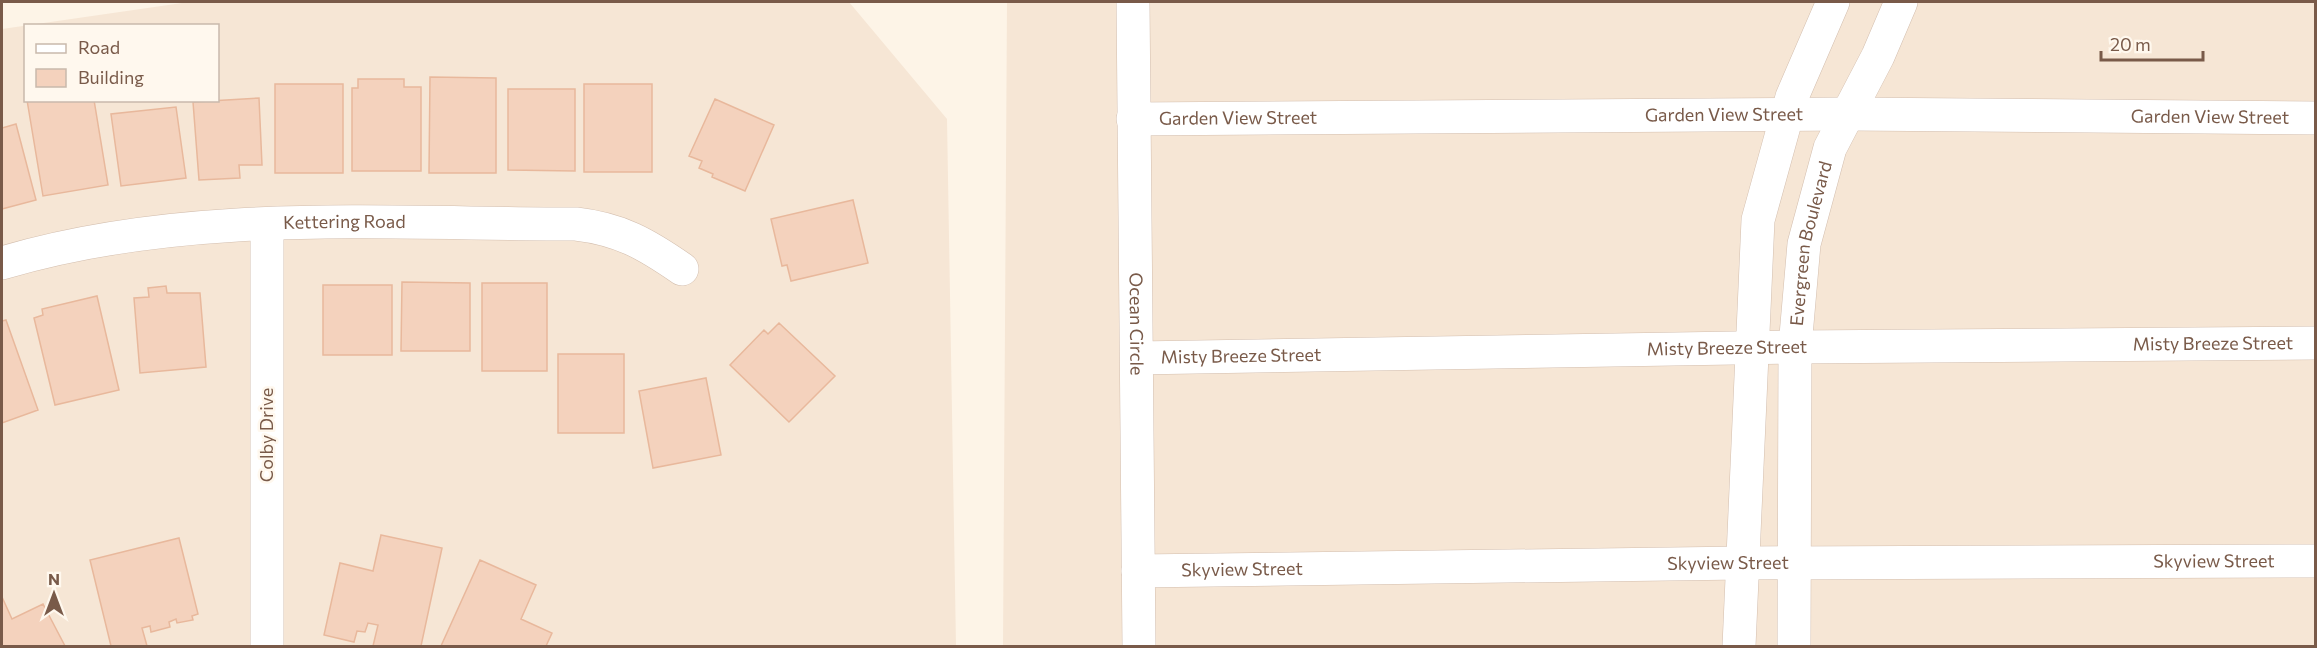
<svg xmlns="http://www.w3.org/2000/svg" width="2317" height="648" viewBox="0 0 2317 648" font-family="Commissioner,sans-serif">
<rect width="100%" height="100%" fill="#fdf4e7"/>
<path fill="#f6e6d5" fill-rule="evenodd" d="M 189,2 L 849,2 L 947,119 L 956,646 L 2,646 L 2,29 ZM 26,26 L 218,26 L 218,100 L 26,100 Z
M 1007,2 L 2315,2 L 2315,646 L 1003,646 Z"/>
<path fill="#f4d2bd" stroke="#e8b89c" stroke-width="1.5" d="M 430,77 L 496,78 L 496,173 L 429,173 Z
M 358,79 L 404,79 L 404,87 L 421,87 L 421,171 L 352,171 L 352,88 L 358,88 Z
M 275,84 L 343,84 L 343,173 L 275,173 Z
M 584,84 L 652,84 L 652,172 L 584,172 Z
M 508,89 L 575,89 L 575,171 L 508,170 Z
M 259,98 L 262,165 L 239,165 L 240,178 L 199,180 L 193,102 Z
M 715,99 L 774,125 L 745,191 L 712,177 L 713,174 L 699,168 L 702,161 L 689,156 Z
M 27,100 L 94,100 L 108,185 L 43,196 Z
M 176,107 L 186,178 L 121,186 L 111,114 Z
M 16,124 L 36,200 L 2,209 L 2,128 Z
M 853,200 L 868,263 L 791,281 L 787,265 L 782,266 L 771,219 Z
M 402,282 L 470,283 L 470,351 L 401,351 Z
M 482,283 L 547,283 L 547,371 L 482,371 Z
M 323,285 L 392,285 L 392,355 L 323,355 Z
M 166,286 L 167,293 L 200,293 L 206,367 L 140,373 L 134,298 L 149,297 L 148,288 Z
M 97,296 L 119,390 L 55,405 L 34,318 L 43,315 L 42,309 Z
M 6,320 L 38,410 L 2,423 L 2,321 Z
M 779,323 L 835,376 L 789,422 L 730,365 L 764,330 L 768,334 Z
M 558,354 L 624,354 L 624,433 L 558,433 Z
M 706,378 L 721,455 L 653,468 L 639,391 Z
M 381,535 L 442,548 L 421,646 L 373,646 L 378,625 L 368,623 L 365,632 L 357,631 L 354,642 L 324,635 L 340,563 L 373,571 Z
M 179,538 L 198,614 L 192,616 L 193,620 L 177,623 L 176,619 L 169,622 L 170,627 L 151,632 L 150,626 L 142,628 L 147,646 L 111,646 L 90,560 Z
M 480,560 L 536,585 L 521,619 L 552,633 L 546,646 L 441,646 Z
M 2,597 L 12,619 L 43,604 L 65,646 L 2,646 Z"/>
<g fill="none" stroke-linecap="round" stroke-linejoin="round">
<g stroke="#d3beae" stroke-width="34">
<g id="minor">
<path id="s1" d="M 1133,2 L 1139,646"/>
<path id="s2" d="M 1133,119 L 1849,114 L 2316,118"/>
<path id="s3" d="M 2,263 C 187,208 385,224 576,224 C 620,229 646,244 682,269"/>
<path id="s4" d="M 1137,358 L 1795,347 L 2316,343"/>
<path id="s5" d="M 1138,571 L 1743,563 L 2316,561"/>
<path d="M 267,646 L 267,224"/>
<path d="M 1739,646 L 1758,220 L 1792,97 L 1833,2"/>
<path id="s6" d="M 1794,646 L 1795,347 L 1804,244 L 1830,148 L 1878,56 L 1901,2"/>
</g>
</g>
<use href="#minor" stroke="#fff" stroke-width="33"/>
</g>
<g text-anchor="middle" stroke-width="5" stroke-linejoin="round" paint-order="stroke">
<g font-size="18" fill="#795a49" stroke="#fff8ee">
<text dy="6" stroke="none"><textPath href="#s2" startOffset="591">Garden View Street</textPath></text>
<text dy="6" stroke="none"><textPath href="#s2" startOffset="1077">Garden View Street</textPath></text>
<text dy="6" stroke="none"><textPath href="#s2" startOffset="105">Garden View Street</textPath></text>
<text dy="6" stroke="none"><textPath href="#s3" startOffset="346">Kettering Road</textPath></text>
<text dy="6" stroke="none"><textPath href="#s6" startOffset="404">Evergreen Boulevard</textPath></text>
<text dy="6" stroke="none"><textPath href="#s1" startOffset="322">Ocean Circle</textPath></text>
<text dy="6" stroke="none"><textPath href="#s4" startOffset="1076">Misty Breeze Street</textPath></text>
<text dy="6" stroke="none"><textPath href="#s4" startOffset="590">Misty Breeze Street</textPath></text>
<text dy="6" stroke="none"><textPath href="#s4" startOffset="104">Misty Breeze Street</textPath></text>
<text transform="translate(267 435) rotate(-90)" y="6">Colby Drive</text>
<text dy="6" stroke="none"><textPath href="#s5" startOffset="1076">Skyview Street</textPath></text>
<text dy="6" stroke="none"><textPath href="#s5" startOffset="590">Skyview Street</textPath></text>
<text dy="6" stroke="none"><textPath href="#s5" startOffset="104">Skyview Street</textPath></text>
</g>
</g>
<rect width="2317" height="648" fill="none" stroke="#795a49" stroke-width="6"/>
<rect x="24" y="24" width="195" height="78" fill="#fff8ee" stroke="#c9b9ac" stroke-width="1.5"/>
<rect x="36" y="44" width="30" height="9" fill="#ffffff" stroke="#c9b9ac" stroke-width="1.5"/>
<text x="78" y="54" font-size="18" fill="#795a49">Road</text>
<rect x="36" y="69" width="30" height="18" fill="#f4d2bd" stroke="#c9b9ac" stroke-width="1.5"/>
<text x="78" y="84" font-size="18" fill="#795a49">Building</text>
<g transform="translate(54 594)" stroke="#fff8ee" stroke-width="4.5" paint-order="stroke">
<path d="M0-4.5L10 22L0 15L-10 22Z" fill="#795a49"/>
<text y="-9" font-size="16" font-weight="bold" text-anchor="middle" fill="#795a49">N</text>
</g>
<path d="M2101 51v9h102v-9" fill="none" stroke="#795a49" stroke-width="3"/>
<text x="2110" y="51" font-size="18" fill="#795a49" stroke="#fff8ee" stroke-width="4.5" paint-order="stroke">20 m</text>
</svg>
